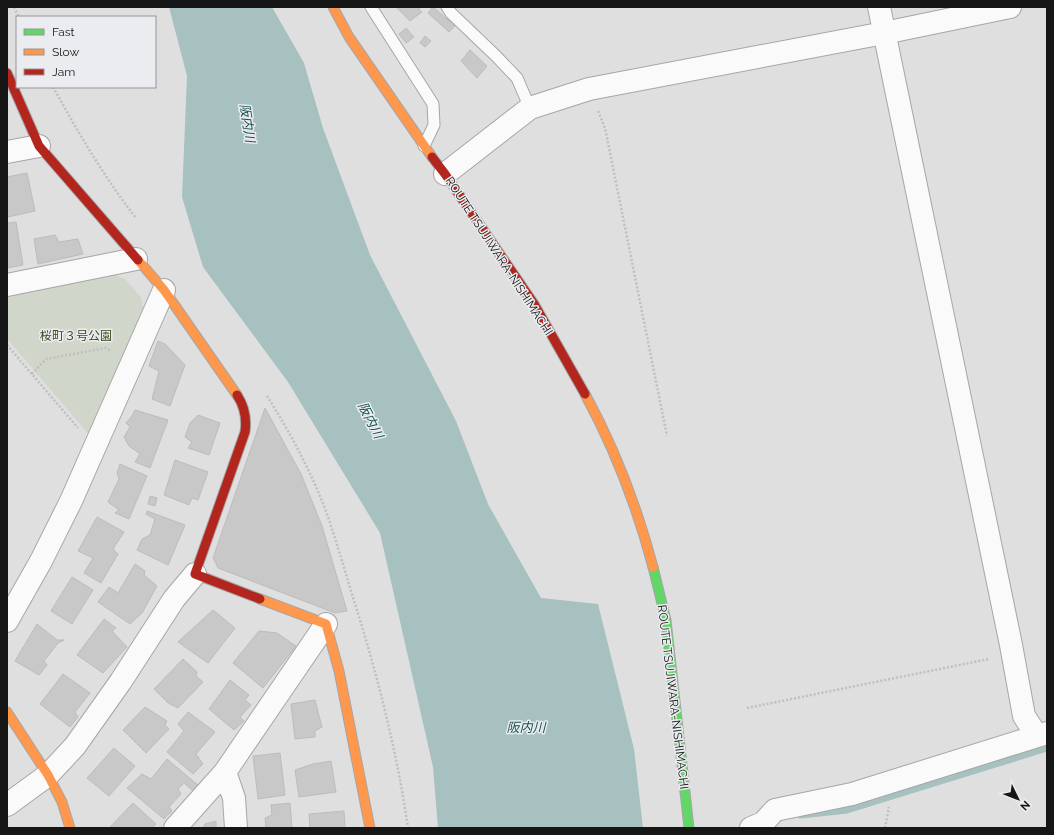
<svg xmlns="http://www.w3.org/2000/svg" width="1054" height="835" viewBox="0 0 1054 835" font-family="Raleway,'Noto Sans JP',sans-serif">
<rect width="100%" height="100%" fill="#dfdfe0"/>
<path fill="#d1d6cb" d="M 113,274 L 125,279 L 141,297 L 144,312 L 91,437 L 7,339 L 7,296 Z"/>
<path fill="#a6c1c0" d="M 169,7 L 272,7 L 304,63 L 323,128 L 370,255 L 456,421 L 488,504 L 541,598 L 598,604 L 634,749 L 643,828 L 438,828 L 433,767 L 380,533 L 288,382 L 203,267 L 182,197 L 187,76 Z"/>
<g fill="none" stroke-linecap="round" stroke-linejoin="round">
<path stroke="#a6c1c0" stroke-width="7" d="M 801,815 L 847,810 L 1047,748"/>
</g>
<path fill="#c8c8c9" stroke="#bcbcbd" d="M 396,7 L 420,7 L 419,9 L 422,12 L 410,21 Z
M 433,7 L 455,26 L 449,32 L 428,13 Z
M 406,28 L 414,37 L 406,43 L 399,34 Z
M 425,36 L 431,41 L 425,47 L 420,43 Z
M 470,50 L 487,66 L 477,78 L 461,61 Z
M 27,173 L 35,211 L 8,217 L 7,211 L 7,177 Z
M 16,222 L 23,265 L 7,268 L 7,223 Z
M 55,235 L 59,242 L 78,239 L 83,254 L 38,264 L 34,239 Z
M 158,341 L 165,344 L 185,365 L 170,406 L 152,399 L 159,371 L 149,366 Z
M 265,408 L 301,474 L 322,526 L 347,611 L 335,613 L 218,568 L 213,558 Z
M 135,410 L 168,420 L 150,468 L 135,462 L 140,454 L 129,446 L 124,437 L 130,427 L 126,423 L 132,416 Z
M 198,415 L 220,423 L 209,455 L 188,448 L 192,442 L 185,437 L 190,423 Z
M 175,460 L 208,472 L 198,500 L 192,498 L 189,505 L 164,495 Z
M 120,464 L 147,476 L 129,519 L 115,513 L 119,510 L 108,502 L 119,479 L 117,473 Z
M 150,496 L 157,498 L 155,506 L 148,504 Z
M 147,511 L 185,525 L 168,565 L 137,550 L 142,539 L 150,535 L 155,519 L 146,514 Z
M 97,517 L 124,532 L 113,549 L 118,554 L 101,583 L 84,573 L 93,558 L 78,551 Z
M 135,564 L 145,571 L 144,575 L 157,586 L 142,613 L 130,624 L 98,602 L 109,587 L 118,593 Z
M 72,577 L 93,590 L 72,624 L 51,611 Z
M 213,610 L 235,628 L 208,663 L 178,642 Z
M 104,619 L 116,628 L 112,631 L 127,647 L 103,673 L 77,655 Z
M 37,624 L 57,640 L 64,640 L 58,643 L 44,661 L 47,665 L 39,675 L 15,661 Z
M 259,631 L 277,633 L 296,646 L 263,688 L 233,663 Z
M 183,659 L 197,672 L 196,676 L 203,682 L 178,708 L 168,703 L 154,689 Z
M 63,674 L 90,693 L 75,712 L 78,717 L 70,727 L 40,704 Z
M 230,680 L 249,695 L 245,700 L 251,705 L 240,717 L 244,721 L 234,730 L 209,709 Z
M 315,700 L 322,727 L 315,731 L 315,737 L 295,739 L 291,704 Z
M 145,707 L 167,721 L 165,725 L 169,729 L 146,753 L 123,730 Z
M 188,712 L 215,732 L 196,754 L 203,764 L 193,774 L 167,752 L 184,731 L 178,724 Z
M 114,748 L 135,766 L 109,796 L 87,778 Z
M 280,753 L 285,795 L 258,799 L 253,756 Z
M 167,759 L 198,785 L 193,791 L 184,783 L 178,789 L 181,794 L 169,807 L 172,811 L 164,819 L 127,788 L 142,774 L 151,779 Z
M 331,761 L 336,792 L 299,797 L 295,770 L 313,764 Z
M 133,803 L 156,824 L 152,828 L 109,828 Z
M 290,803 L 292,828 L 266,828 L 265,818 L 272,815 L 271,805 Z
M 344,811 L 345,828 L 310,828 L 309,814 Z
M 216,821 L 216,828 L 203,828 L 205,824 Z"/>
<g fill="none" stroke-linecap="round" stroke-linejoin="round">
<g stroke="#a6a6a7" stroke-width="13">
<path id="lane" d="M 371,7 L 433,104 L 434,125 L 424,146
M 447,7 L 451,13 L 496,56 L 517,78 L 530,108"/>
</g>
<g stroke="#a6a6a7" stroke-width="24">
<path id="street" d="M 879,7 L 1011,645 L 1024,716 L 1037,736
M 7,152 L 39,146
M 445,174 L 530,108 L 589,89 L 884,33 L 1010,7
M 7,285 L 136,259
M 7,621 L 41,561 L 71,501 L 164,290
M 225,772 L 234,798 L 236,828
M 7,805 L 48,775 L 75,746 L 121,681 L 174,599 L 195,574
M 175,828 L 225,772 L 326,624
M 751,828 L 763,823 L 775,810 L 852,794 L 1047,733"/>
</g>
<g stroke="#a6a6a7" stroke-width="11">
<path id="fast" d="M 653,567 L 666,620 L 689,828"/>
</g>
<g stroke="#a6a6a7" stroke-width="11">
<path id="slow" d="M 333,7 L 349,37 L 432,157
M 138,260 L 164,290 L 237,395
M 585,394 C 615,449 637,507 653,567
M 260,599 L 326,624 L 339,671 L 370,828
M 7,712 L 48,775 L 62,802 L 70,828"/>
</g>
<g stroke="#a6a6a7" stroke-width="11">
<path id="jam" d="M 7,73 L 39,146 L 138,260
M 432,157 L 445,174 L 534,304 L 585,394
M 237,395 C 245,407 247,418 245,432 L 195,574 L 260,599"/>
</g>
<path stroke="#bfbfc0" stroke-width="2.5" stroke-dasharray="2 2" stroke-linecap="butt" d="M 14,7 L 19,17
M 53,87 C 78,132 104,177 136,218
M 598,111 L 605,128 L 667,436
M 7,345 L 78,428
M 32,374 L 46,359 L 106,348 L 111,351
M 267,396 C 291,434 313,475 328,517 C 338,546 346,575 355,604 C 378,677 397,752 408,828
M 747,708 L 989,659
M 885,828 L 889,807"/>
<use href="#lane" stroke="#fafafa" stroke-width="11"/>
<use href="#street" stroke="#fafafa" stroke-width="22"/>
<use href="#fast" stroke="#63d668" stroke-width="9"/>
<use href="#slow" stroke="#ff974d" stroke-width="9"/>
<use href="#jam" stroke="#b3261e" stroke-width="9"/>
</g>
<g text-anchor="middle" stroke-width="3" stroke-linejoin="round" paint-order="stroke">
<g font-size="12" fill="#161617" stroke="#ebecef">
<text transform="translate(499 256) rotate(57)" y="4">ROUTE TSUJIWARA-NISHIMACHI</text>
<text transform="translate(673 697) rotate(83)" y="4">ROUTE TSUJIWARA-NISHIMACHI</text>
</g>
<g font-size="12" fill="#3a4a1c" stroke="#ebecef">
<text x="76" y="340">桜町３号公園</text>
</g>
<g font-size="13" font-style="italic" fill="#185151" stroke="#ebecef">
<text transform="translate(248 123) rotate(81)" y="5">阪内川</text>
<text transform="translate(371 420) rotate(63)" y="5">阪内川</text>
<text x="526" y="732">阪内川</text>
</g>
</g>
<rect width="1054" height="835" fill="none" stroke="#161617" stroke-width="16"/>
<rect x="16" y="16" width="140" height="72" fill="#ebecef" stroke="#969699"/>
<rect x="24" y="29" width="20" height="6" fill="#63d668" stroke="#969699"/>
<text x="52" y="36" font-size="12" fill="#161617">Fast</text>
<rect x="24" y="49" width="20" height="6" fill="#ff974d" stroke="#969699"/>
<text x="52" y="56" font-size="12" fill="#161617">Slow</text>
<rect x="24" y="69" width="20" height="6" fill="#b3261e" stroke="#969699"/>
<text x="52" y="76" font-size="12" fill="#161617">Jam</text>
<g transform="translate(1018 799) rotate(133)" stroke="#ebecef" stroke-width="3" paint-order="stroke">
<path d="M0-3L7 15L0 10L-7 15Z" fill="#161617"/>
<text y="-6" font-size="11" font-weight="bold" text-anchor="middle" fill="#161617">N</text>
</g>
</svg>
